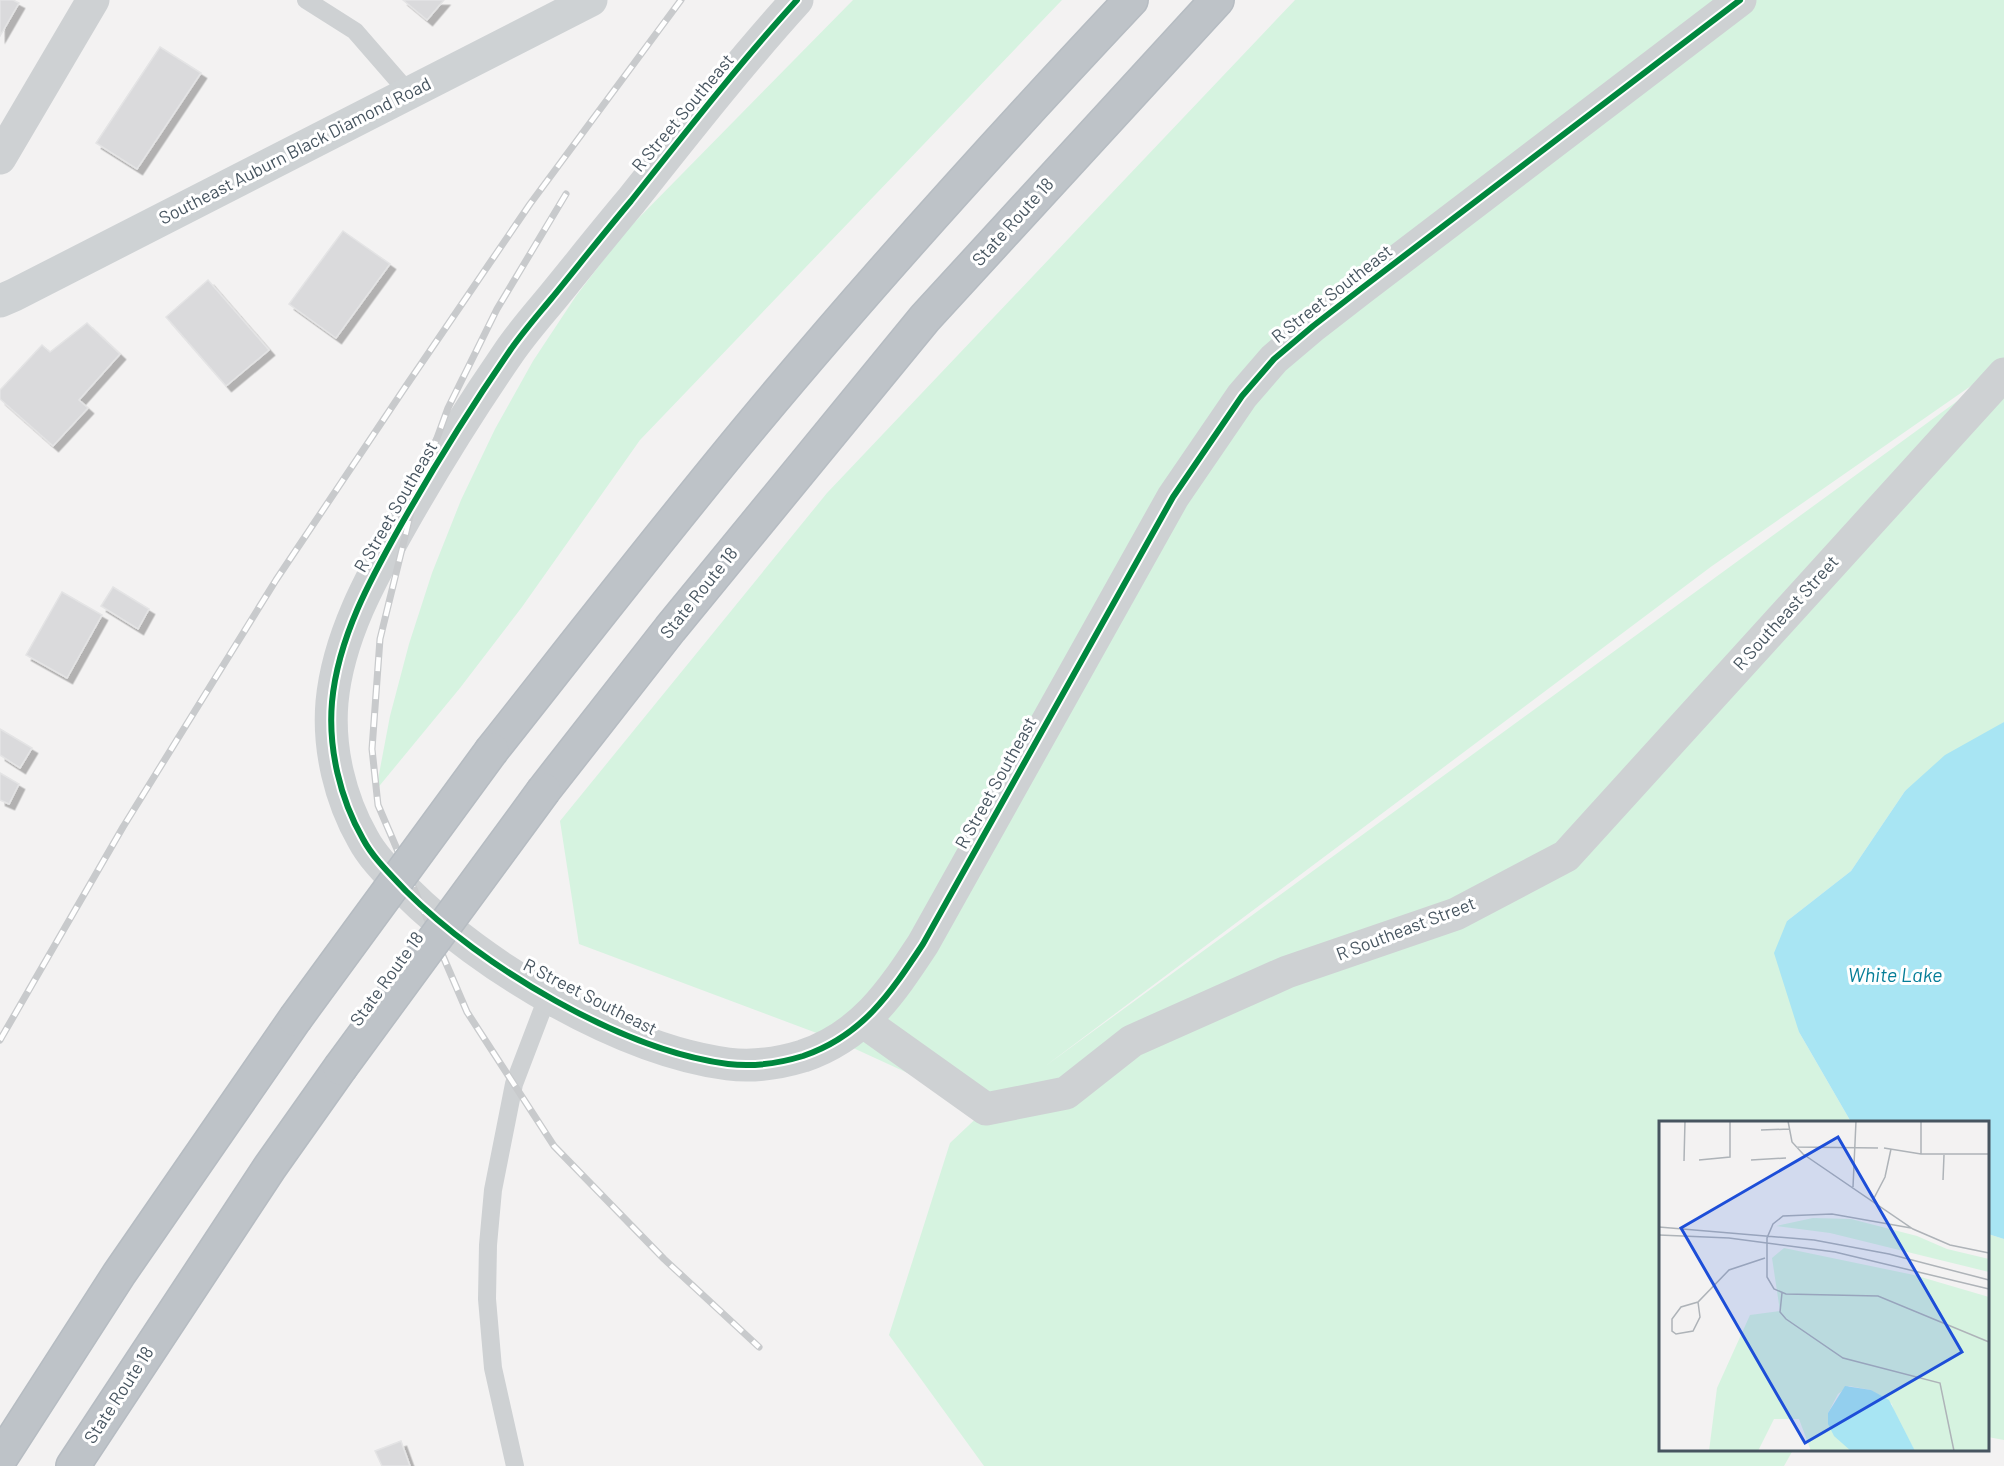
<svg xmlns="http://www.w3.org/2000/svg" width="2004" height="1466" viewBox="0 0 2004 1466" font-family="Barlow,sans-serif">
<defs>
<filter id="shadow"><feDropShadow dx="5.5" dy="5.5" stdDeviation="0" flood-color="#0004"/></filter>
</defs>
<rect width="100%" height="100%" fill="#f3f2f2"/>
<path fill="#d6f3e0" d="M 853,0 L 1062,0 L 640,440 L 522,607 L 460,688 L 376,790 L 390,716 L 409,644 L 432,573 L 461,500 L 495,429 L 533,361 L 576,296 L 624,233 Z
M 1295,0 L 2004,0 L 2004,363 L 1712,566 L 1044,1067 L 2004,367 L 2004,722 L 1905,791 L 1851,871 L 1787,921 L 1799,1032 L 1851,1122 L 1660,1122 L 1660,1450 L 1793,1450 L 1784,1466 L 984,1466 L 889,1335 L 950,1143 L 986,1109 L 838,1041 L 579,944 L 560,821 L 827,493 Z
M 1988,1234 L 2004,1239 L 2004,1440 L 1988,1437 Z"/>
<path fill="#a8e5f3" d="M 2004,722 L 2004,1239 L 1988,1234 L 1988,1122 L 1851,1122 L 1799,1032 L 1774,953 L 1787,921 L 1851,871 L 1905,791 L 1945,755 Z"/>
<path fill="#dadadc" stroke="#e4e4e5" stroke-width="1.5" filter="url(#shadow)" d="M 0,0 L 13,0 L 19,3 L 0,36 Z
M 403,0 L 444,0 L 427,20 Z
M 160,47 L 201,73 L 137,169 L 96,143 Z
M 343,231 L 390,264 L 336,338 L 289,304 Z
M 208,280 L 269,350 L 226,386 L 166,317 Z
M 87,323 L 120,354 L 79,400 L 88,408 L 53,446 L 0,399 L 0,390 L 42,345 L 50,352 Z
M 113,587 L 149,609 L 138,629 L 101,606 Z
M 62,592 L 102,615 L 67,678 L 26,655 Z
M 0,729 L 32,748 L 20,768 L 0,755 Z
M 0,773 L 19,784 L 9,804 L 0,800 Z
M 401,1441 L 410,1466 L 382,1466 L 375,1451 Z"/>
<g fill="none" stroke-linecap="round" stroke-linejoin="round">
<g stroke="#b6bcc2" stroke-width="36">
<path id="motorway" d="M 492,750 C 579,640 665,529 755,421 C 875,277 1002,137 1131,0
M 544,790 L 670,629 L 925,318 L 1217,0
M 0,1459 L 119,1274 L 295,1019
M 73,1466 L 270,1167 L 340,1068"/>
</g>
<path stroke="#ced1d3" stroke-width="18" d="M 306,0 L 355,31 L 408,92
M 515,1466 L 493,1368 L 487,1299 L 488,1245 L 493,1190 L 514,1084 L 548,995"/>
<path stroke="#ced1d3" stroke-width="33" d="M 797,0 C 739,64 685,133 631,201 C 604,233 578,266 551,299 C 537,316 522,333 509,352 C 471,407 435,465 402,523 C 371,578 338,637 332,702 C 328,748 340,799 363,839 C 373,858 391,875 406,891 C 482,967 621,1050 728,1064 C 752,1067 780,1063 803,1056 C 862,1036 890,994 923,944 L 1173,497 L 1242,396 L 1274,359 L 1313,326 L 1362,288 L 1740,0
M 0,158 L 93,0
M 864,1022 L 986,1109 L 1066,1093 L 1132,1041 L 1287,972 L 1456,914 L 1566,856 L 2004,374"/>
<path stroke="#ced2d4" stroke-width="33" d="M 0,301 L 14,295 L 591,0"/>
<use href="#motorway" stroke="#bec3c8" stroke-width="33"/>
<g stroke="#c8cacc" stroke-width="7">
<path id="rail" d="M 566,194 L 497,309 L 448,408 L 413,504 L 380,639 L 372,749 L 378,805 L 467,1012 L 554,1146 L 664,1259 L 759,1347
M 0,1040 L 123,827 L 276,580 L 406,386 L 530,204 L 681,0"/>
</g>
<use href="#rail" stroke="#fff" stroke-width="4.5" stroke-dasharray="14" stroke-linecap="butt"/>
<g stroke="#b6bcc2" stroke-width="36" stroke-linecap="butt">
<path id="motorway-bridge" d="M 295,1019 L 492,750
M 340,1068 L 544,790"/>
</g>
<use href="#motorway-bridge" stroke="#bec3c8" stroke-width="33"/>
<g stroke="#fff" stroke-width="10">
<path id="cycleway" d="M 797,0 C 739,64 685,133 631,201 C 604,233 578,266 551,299 C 537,316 522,333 509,352 C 471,407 435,465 402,523 C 371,578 338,637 332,702 C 328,748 340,799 363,839 C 373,858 391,875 406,891 C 482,967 621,1050 728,1064 C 752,1067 780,1063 803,1056 C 862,1036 890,994 923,944 L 1173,497 L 1242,396 L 1274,359 L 1313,326 L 1362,288 L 1740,0"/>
</g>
<use href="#cycleway" stroke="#00873e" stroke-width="6"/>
</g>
<g text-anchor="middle" stroke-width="6" stroke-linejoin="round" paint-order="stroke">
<g font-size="18" fill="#475560" stroke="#fff">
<text transform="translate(683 113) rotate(-50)" y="6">R Street Southeast</text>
<text transform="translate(295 151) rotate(-27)" y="6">Southeast Auburn Black Diamond Road</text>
<text transform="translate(1013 222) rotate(-48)" y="6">State Route 18</text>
<text transform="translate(1332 294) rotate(-38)" y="6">R Street Southeast</text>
<text transform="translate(396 507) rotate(-60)" y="6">R Street Southeast</text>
<text transform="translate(699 593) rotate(-51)" y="6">State Route 18</text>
<text transform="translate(1786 613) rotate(-48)" y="6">R Southeast Street</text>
<text transform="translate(996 783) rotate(-61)" y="6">R Street Southeast</text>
<text transform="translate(1406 929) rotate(-21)" y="6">R Southeast Street</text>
<text transform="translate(387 979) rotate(-54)" y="6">State Route 18</text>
<text transform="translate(590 997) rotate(27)" y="6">R Street Southeast</text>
<text transform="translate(119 1395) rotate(-57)" y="6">State Route 18</text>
</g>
<g font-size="20" font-style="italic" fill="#057d97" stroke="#fff">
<text x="1895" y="982">White Lake</text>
</g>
</g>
<g transform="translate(1659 1121)">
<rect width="330" height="330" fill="#f3f2f2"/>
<path d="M 154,97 L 192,98 L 258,115 L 288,128 L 330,138 L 330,151 L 171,112 L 117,105 ZM 125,127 L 255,154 L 330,176 L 330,330 L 256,330 L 236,297 L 233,283 L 212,269 L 190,265 L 179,273 L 169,292 L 192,330 L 152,330 L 140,298 L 115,298 L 99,330 L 50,330 L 58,267 L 91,194 L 121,190 L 113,137 Z" fill="#d6f3e0"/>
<path d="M 186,265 L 212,269 L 230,279 L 256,330 L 192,330 L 175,315 L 169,303 L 169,292 Z" fill="#a8e5f3"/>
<path fill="none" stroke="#aeb3b8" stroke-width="1.5" d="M 129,0 L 133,21 L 144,33 L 254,108 L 291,124 L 330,132M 102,9 L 130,8M 137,26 L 219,27M 225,27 L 262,33 L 330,33M 262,33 L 262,0M 40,39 L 71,36 L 71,0M 92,39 L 127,37M 25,40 L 26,0M 284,59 L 285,34M 194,66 L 197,0M 214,79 L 226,56 L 232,28M 0,106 L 155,119 L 230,133 L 330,159M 252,107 L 173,93 L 124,95 L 114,103 L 108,117 L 108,156 L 115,168 L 127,173 L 219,175 L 330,221M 0,114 L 70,117 L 176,131 L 330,168M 123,172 L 121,191 L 127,198 L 184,237 L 281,262 L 295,330M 39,181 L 41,196 L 34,210 L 17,213 L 13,210 L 13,198 L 22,186 L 39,181 L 70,149 L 106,137"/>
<path fill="#1d4ed8" fill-opacity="0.15" stroke="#1d4ed8" stroke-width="3" d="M 179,16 L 303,231 L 146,322 L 22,107 Z"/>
<rect width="330" height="330" fill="none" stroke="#475560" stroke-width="3"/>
</g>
</svg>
